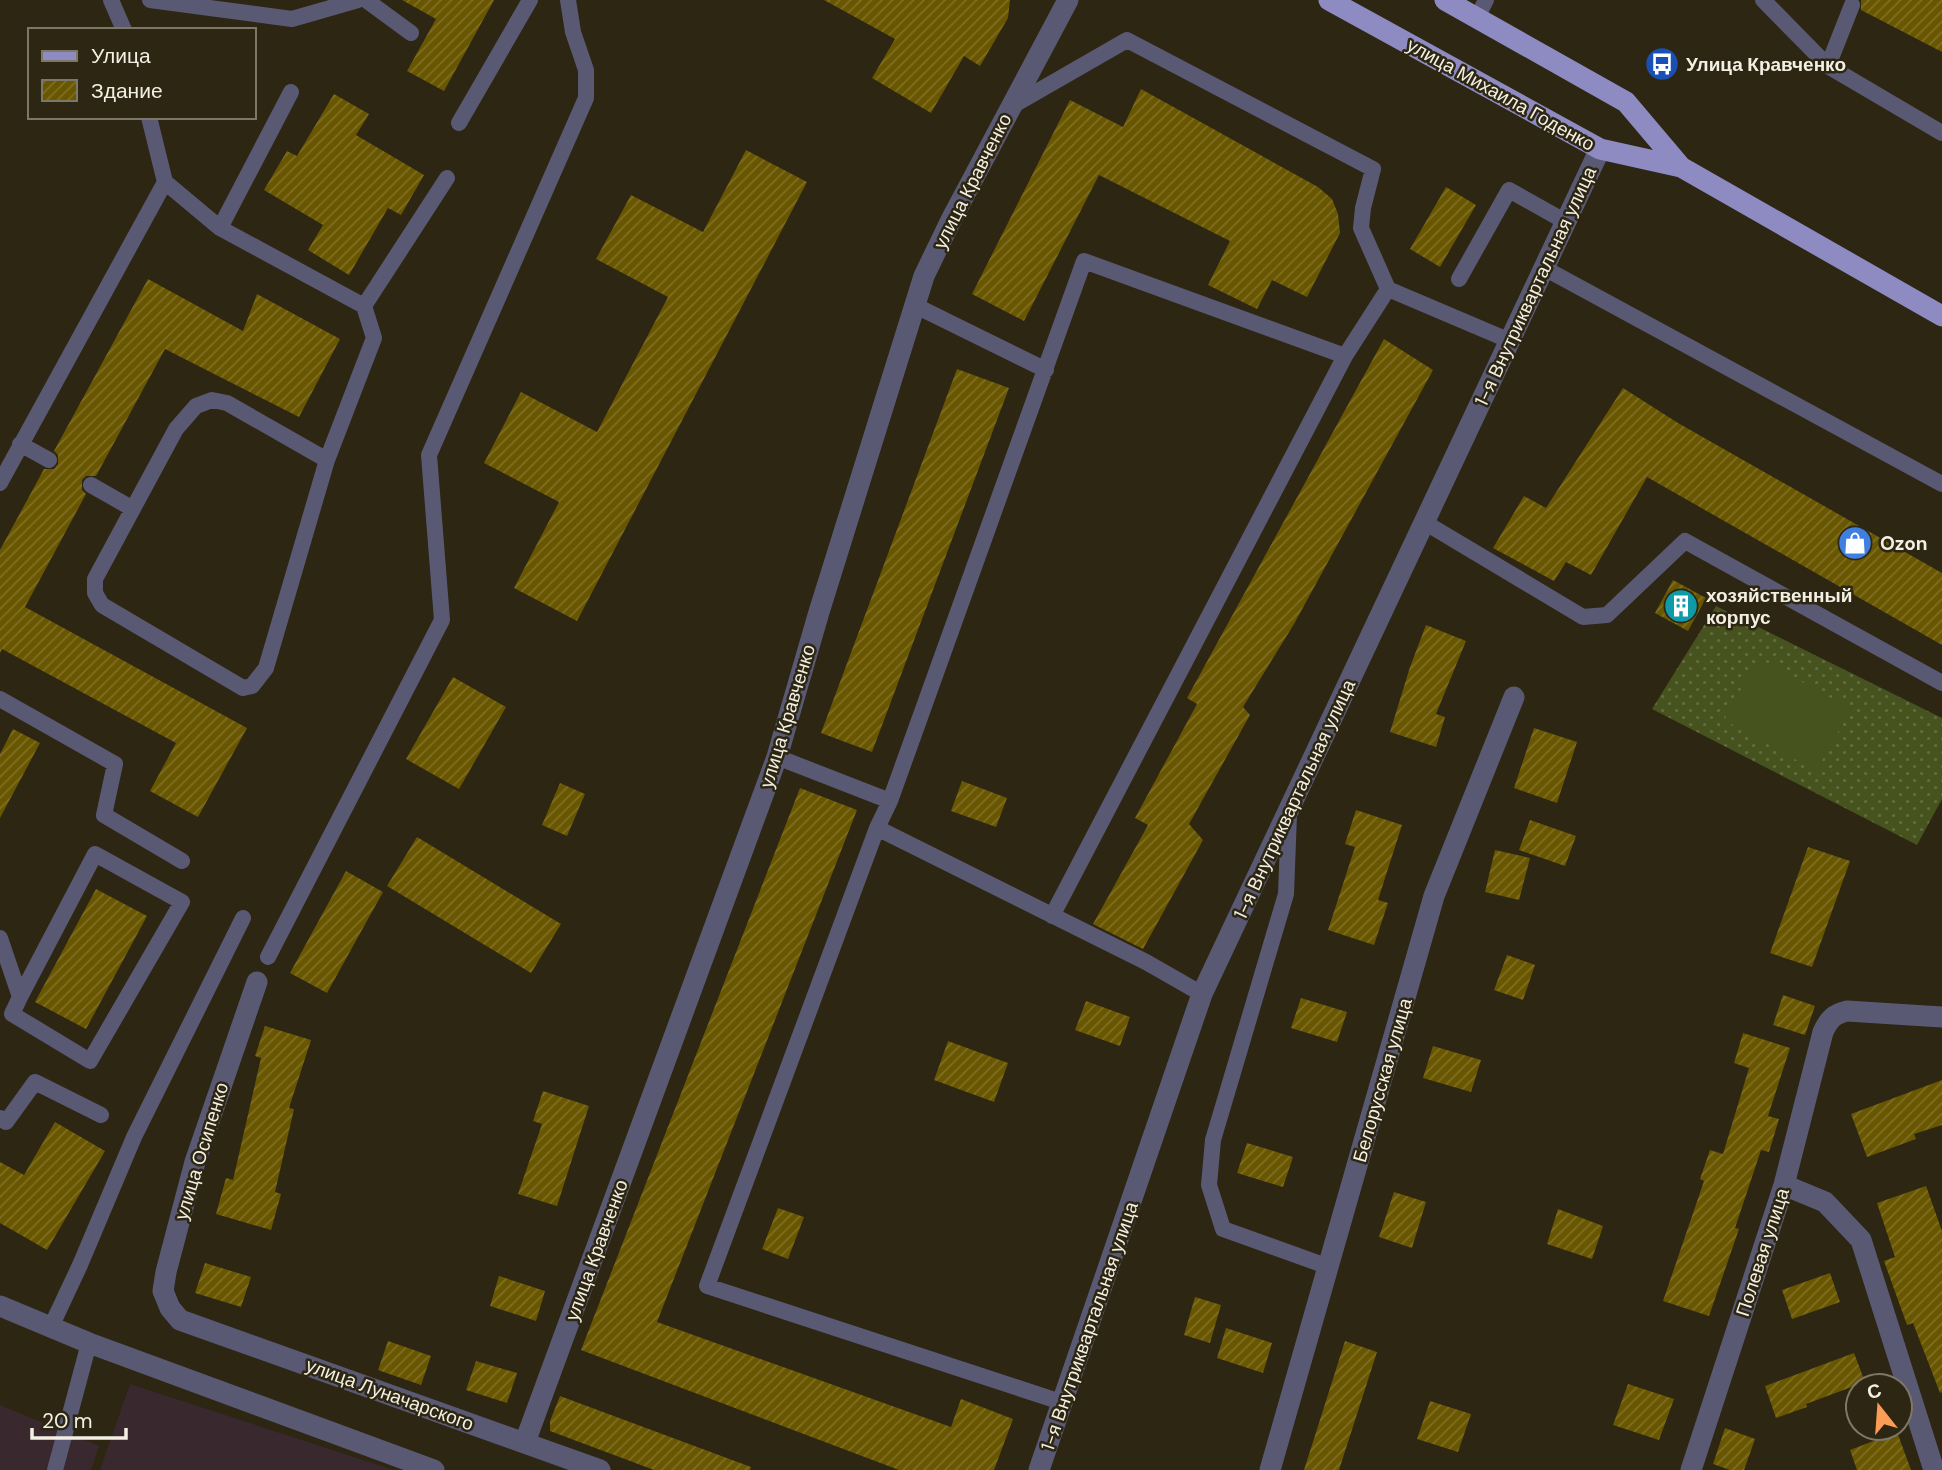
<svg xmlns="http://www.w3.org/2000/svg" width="1942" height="1470" viewBox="0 0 1942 1470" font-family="'DM Sans',sans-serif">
<defs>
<pattern id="grass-dots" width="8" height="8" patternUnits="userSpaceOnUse" patternTransform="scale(1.75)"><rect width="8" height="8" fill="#47531e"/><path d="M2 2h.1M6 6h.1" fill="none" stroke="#626c3f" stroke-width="1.8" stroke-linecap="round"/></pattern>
<pattern id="building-hatch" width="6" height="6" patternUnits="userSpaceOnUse" patternTransform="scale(1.75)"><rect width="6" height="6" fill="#695600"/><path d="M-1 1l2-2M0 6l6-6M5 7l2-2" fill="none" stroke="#7f6f25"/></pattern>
</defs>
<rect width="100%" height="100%" fill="#2c2613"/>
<path fill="#3a282f" d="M 130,1384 L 394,1470 L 100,1470 Z
M 0,1405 L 99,1446 L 91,1470 L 0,1470 Z"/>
<path fill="url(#grass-dots)" d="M 1716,606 L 1942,718 L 1942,799 L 1917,845 L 1652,709 Z"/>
<path fill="#47531e" d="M 1758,658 L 1851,709 L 1816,771 L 1724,720 Z"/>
<path fill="url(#building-hatch)" d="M 402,0 L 494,0 L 444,91 L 407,71 L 436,19 Z
M 824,0 L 1010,0 L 1008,18 L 980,66 L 964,56 L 931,113 L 872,78 L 895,39 Z
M 1861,0 L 1942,0 L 1942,52 L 1861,10 Z
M 1141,89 L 1318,187 L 1332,199 L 1338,214 L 1340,233 L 1307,297 L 1272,280 L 1257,309 L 1208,285 L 1230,241 L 1099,175 L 1024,321 L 972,294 L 1070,100 L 1123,127 Z
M 334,94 L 369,114 L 356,135 L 424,175 L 401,215 L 388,208 L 349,275 L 308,250 L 323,225 L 264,190 L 287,151 L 297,156 Z
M 746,150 L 807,182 L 577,621 L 514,588 L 559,502 L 484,463 L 521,392 L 597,432 L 668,297 L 596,259 L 631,195 L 703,232 Z
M 1446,187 L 1476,205 L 1440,267 L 1410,249 Z
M 148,279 L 243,331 L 257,294 L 340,339 L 299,417 L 165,349 L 96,476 L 86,476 L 82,480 L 82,490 L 86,494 L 25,607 L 247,728 L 198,817 L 150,791 L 176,743 L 2,649 L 0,653 L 0,550 L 44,469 L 54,469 L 58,464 L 58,455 L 54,451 Z
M 1384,339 L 1433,370 L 1294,624 L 1243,707 L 1250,715 L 1189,824 L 1203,840 L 1143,949 L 1093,924 L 1148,825 L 1135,818 L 1197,704 L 1187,698 Z
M 957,369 L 1009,388 L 872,752 L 821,733 Z
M 1623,388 L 1678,423 L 1942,573 L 1942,645 L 1647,477 L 1591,575 L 1566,562 L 1554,581 L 1493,548 L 1524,496 L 1546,508 Z
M 1673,580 L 1706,598 L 1688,631 L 1655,613 Z
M 1426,625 L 1466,641 L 1436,714 L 1445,717 L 1436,747 L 1390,732 L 1410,667 Z
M 453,677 L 506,707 L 459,789 L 406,759 Z
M 1534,728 L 1577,742 L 1557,803 L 1514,788 Z
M 13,729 L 40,743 L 0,818 L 0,754 Z
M 962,781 L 1007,798 L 996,827 L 951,811 Z
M 560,783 L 585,794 L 567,836 L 542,825 Z
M 800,788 L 857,810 L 657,1322 L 951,1427 L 961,1399 L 1013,1419 L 994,1470 L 899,1470 L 581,1350 Z
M 1356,810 L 1402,825 L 1378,900 L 1388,903 L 1374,945 L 1328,930 L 1355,847 L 1345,844 Z
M 1530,820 L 1576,836 L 1565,866 L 1519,850 Z
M 417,837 L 561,924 L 531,973 L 387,886 Z
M 1808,847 L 1850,861 L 1812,967 L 1770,953 Z
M 1495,850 L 1530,858 L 1519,900 L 1485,892 Z
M 346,871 L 383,892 L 327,993 L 290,973 Z
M 96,889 L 147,916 L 86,1029 L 35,1002 Z
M 1507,955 L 1535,965 L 1523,1000 L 1494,990 Z
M 1783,995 L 1815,1006 L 1805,1035 L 1773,1025 Z
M 1301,998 L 1347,1012 L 1337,1042 L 1291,1028 Z
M 1086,1001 L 1130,1017 L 1120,1046 L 1075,1030 Z
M 265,1026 L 311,1040 L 289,1108 L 294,1109 L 275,1192 L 281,1194 L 271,1230 L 216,1214 L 226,1178 L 233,1180 L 261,1058 L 255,1056 Z
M 1743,1033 L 1790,1048 L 1768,1116 L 1779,1119 L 1769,1152 L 1761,1150 L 1735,1228 L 1739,1229 L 1709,1316 L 1663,1301 L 1704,1181 L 1700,1179 L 1710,1150 L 1723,1154 L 1749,1068 L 1734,1063 Z
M 948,1041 L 1008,1063 L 994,1102 L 934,1080 Z
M 1433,1046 L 1481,1060 L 1471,1092 L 1423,1078 Z
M 1942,1080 L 1942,1125 L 1914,1134 L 1916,1139 L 1867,1157 L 1851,1114 Z
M 543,1091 L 589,1106 L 557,1206 L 518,1194 L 542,1124 L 533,1121 Z
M 55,1122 L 105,1151 L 47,1250 L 0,1223 L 0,1162 L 24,1175 Z
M 1247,1143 L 1293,1157 L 1283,1187 L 1237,1173 Z
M 1926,1186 L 1942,1231 L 1942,1392 L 1940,1393 L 1913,1323 L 1907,1325 L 1884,1261 L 1895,1257 L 1877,1203 Z
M 1394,1192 L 1426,1202 L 1412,1248 L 1379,1237 Z
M 778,1208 L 804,1217 L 788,1259 L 762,1249 Z
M 1558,1209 L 1603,1226 L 1592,1259 L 1547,1244 Z
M 205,1263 L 251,1277 L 241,1307 L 195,1293 Z
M 1830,1273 L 1840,1302 L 1792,1319 L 1782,1290 Z
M 499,1276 L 545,1291 L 536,1321 L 490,1306 Z
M 1195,1297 L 1221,1305 L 1210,1343 L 1184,1335 Z
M 1226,1328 L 1272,1343 L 1263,1373 L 1217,1358 Z
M 388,1341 L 431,1356 L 421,1385 L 378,1370 Z
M 1345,1341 L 1377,1352 L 1339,1470 L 1304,1470 Z
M 1854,1353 L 1865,1382 L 1806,1404 L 1807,1407 L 1776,1418 L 1765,1386 Z
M 476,1361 L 517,1373 L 507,1403 L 466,1390 Z
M 1628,1384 L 1674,1399 L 1659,1440 L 1613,1425 Z
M 560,1396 L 751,1467 L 750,1470 L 654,1470 L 550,1431 L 550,1421 Z
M 1430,1401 L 1471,1414 L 1458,1452 L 1417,1439 Z
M 1725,1428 L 1755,1439 L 1744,1470 L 1730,1470 L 1713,1464 Z
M 1897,1432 L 1911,1470 L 1857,1470 L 1850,1450 Z"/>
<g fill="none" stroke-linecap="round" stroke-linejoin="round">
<path stroke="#5a5974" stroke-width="16" d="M 111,0 L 124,30
M 150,0 L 292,19 L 358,0
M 366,0 L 411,33
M 1763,0 L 1828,66 L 1942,133
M 1477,18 L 1486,0
M 1828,66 L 1852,5
M 1012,106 L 1127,40 L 1373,169 L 1363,208 L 1361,228 L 1388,289 L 1345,356 L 1052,916
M 459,123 L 530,0
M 165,182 L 220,228 L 364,306 L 374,338 L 327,460 L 266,668 L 252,686 L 243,688 L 102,605 L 95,593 L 95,579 L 176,429 L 196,406 L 212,400 L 227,403 L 327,460
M 220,228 L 291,92
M 1544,268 L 1942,484
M 1459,279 L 1509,190 L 1566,222
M 1388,289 L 1508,340
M 914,305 L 1046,370
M 364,306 L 447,178
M 20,444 L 49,460
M 0,483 L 165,182 L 149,117
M 91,485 L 133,509
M 1424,522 L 1583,617 L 1607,615 L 1685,541 L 1942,683
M 0,699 L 115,764 L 104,815 L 182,861
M 777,757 L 890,801
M 1289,815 L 1286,894 L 1213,1140 L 1209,1185 L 1223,1229 L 1329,1267
M 877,828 L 1146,962 L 1202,994
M 0,938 L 20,997 L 12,1014 L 90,1061 L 182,902 L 95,854 L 20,997
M 268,957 L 442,620 L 429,455 L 586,98 L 586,70 L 573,32 L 568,0
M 0,1118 L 6,1122 L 35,1082 L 101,1115
M 50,1329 L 80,1265 L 134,1137 L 243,918
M 1064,1403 L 707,1286 L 877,828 L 890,801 L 1084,261 L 1345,356
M 55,1470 L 89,1343"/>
<path stroke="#5a5974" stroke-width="21" d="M 257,982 L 195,1162 L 166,1272 L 163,1291 L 170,1308 L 180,1320 L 600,1470
M 1784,1185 L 1825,1202 L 1861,1240 L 1934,1470
M 0,1306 L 89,1343 L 434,1470
M 525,1442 L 777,757 L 819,612 L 924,276 L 951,220 L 1068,0
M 1039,1470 L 1202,994 L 1600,149
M 1270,1470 L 1434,896 L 1514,697
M 1691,1470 L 1784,1185 L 1823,1032 C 1829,1019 1834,1014 1847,1011 L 1942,1017"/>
<path stroke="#8d8bc2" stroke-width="21" d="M 1329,0 L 1600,149 L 1681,167 L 1942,316
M 1445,0 L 1626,102 L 1681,167"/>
</g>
<defs>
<g id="bus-disc" transform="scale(1.75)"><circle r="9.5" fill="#1a4fb4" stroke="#2c2613"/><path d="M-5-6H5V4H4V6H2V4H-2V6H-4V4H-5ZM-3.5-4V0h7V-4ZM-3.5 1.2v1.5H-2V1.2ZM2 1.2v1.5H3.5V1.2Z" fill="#fff"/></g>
<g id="shop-disc" transform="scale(1.75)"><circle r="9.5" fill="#3f7fe0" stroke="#2c2613"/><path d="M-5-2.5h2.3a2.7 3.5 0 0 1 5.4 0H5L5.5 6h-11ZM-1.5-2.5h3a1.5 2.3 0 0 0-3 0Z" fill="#fff"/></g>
<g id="building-disc" transform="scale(1.75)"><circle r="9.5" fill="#0f9aa8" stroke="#2c2613"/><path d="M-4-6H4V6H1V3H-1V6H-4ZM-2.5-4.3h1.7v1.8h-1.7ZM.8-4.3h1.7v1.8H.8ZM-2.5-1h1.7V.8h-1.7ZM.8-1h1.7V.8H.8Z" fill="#fff"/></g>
</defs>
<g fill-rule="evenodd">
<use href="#bus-disc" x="1662" y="64"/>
<use href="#shop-disc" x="1855" y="543"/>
<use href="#building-disc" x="1681" y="606"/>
</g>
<g text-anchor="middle" stroke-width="5" stroke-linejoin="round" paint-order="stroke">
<g font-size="19" font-weight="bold" fill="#f3f0e3" stroke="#2c2613" text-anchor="start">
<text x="1686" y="71">Улица Кравченко</text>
<text x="1880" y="550">Ozon</text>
<text x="1706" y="602">хозяйственный<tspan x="1706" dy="22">корпус</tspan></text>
</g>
<g font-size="19" fill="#f3f0e3" stroke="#2c2613">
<text transform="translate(1501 94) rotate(29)" y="7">улица Михаила Годенко</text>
<text transform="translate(972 181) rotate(-63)" y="7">улица Кравченко</text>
<text transform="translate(1535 286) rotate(-65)" y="7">1-я Внутриквартальная улица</text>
<text transform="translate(787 716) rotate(-73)" y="7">улица Кравченко</text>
<text transform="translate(1294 799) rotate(-65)" y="7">1-я Внутриквартальная улица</text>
<text transform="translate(1382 1080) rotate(-74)" y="7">Белорусская улица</text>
<text transform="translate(201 1151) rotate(-73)" y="7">улица Осипенко</text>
<text transform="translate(596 1250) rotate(-70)" y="7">улица Кравченко</text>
<text transform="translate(1762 1252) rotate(-72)" y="7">Полевая улица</text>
<text transform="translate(1089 1326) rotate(-71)" y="7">1-я Внутриквартальная улица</text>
<text transform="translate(390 1394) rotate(20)" y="7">улица Луначарского</text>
</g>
</g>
<rect x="28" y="28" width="228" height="91" fill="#2c2613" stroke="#7c7766" stroke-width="2"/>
<rect x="42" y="51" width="35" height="10" fill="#8d8bc2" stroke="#7c7766" stroke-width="2"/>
<text x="91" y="63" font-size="21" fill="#f3f0e3">Улица</text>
<rect x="42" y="80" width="35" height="21" fill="url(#building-hatch)" stroke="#7c7766" stroke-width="2"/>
<text x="91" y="98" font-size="21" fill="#f3f0e3">Здание</text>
<g transform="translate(1879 1407) rotate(343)"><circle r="33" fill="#2c2613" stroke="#7c7766" stroke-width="2"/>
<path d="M0-5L12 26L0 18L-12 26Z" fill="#fd9c56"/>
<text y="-10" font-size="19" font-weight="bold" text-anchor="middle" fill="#f3f0e3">С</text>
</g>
<path d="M32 1428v10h94v-10" fill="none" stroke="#f3f0e3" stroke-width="3.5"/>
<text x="42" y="1428" font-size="21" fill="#f3f0e3" stroke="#2c2613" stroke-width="5" paint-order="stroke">20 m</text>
</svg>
